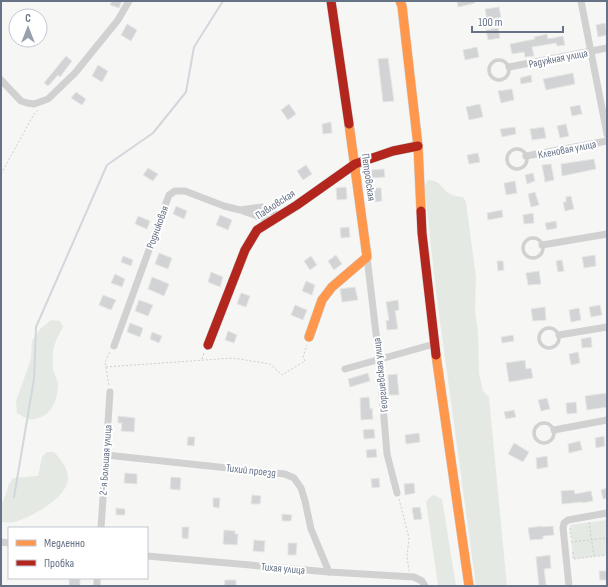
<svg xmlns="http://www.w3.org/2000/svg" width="608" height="587" viewBox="0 0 608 587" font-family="'Sofia Sans Condensed',sans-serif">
<rect width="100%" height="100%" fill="#f6f6f5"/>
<path fill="#e5e9e3" d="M 428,180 C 442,181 440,188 450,194 C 454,196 459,196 463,197 L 466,202 L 476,277 L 475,312 L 478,331 L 479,373 L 483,391 L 489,397 L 507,586 L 476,586 L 436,292 L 425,192 L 425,185 Z
M 51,320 L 60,321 L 63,327 C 59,334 55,342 53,350 C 53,356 52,366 54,372 C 55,376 58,380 58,384 C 58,395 54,411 43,416 C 30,422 29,420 17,413 L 16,401 L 31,359 L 32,341 L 40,329 Z
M 47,452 L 54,452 C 61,460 68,467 68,479 C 67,498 30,518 14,522 C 10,523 5,522 1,522 L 1,504 L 3,502 L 9,484 L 13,478 L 38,476 L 42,457 Z
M 433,495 L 442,499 L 456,586 L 438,586 L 426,501 Z
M 607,520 L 607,555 L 573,559 L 570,525 Z"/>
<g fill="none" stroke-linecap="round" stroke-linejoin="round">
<path stroke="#d2d7db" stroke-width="2" d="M 14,497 L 34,379 L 36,327 L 107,165 L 153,133 L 186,92 L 194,47 L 223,1"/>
</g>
<path fill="#d2d3d4" stroke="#e6e6e5" d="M 112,1 L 122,1 L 119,8 L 110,5 Z
M 457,1 L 474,1 L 475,3 L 458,7 Z
M 499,7 L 501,17 L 487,20 L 485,9 Z
M 605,23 L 607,35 L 598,37 L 596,25 Z
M 127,24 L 137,30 L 131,41 L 121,35 Z
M 498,28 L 500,38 L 488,40 L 486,30 Z
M 547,34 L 548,39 L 563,36 L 565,45 L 557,46 L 556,43 L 532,47 L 534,56 L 525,57 L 524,52 L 512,54 L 510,44 L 535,39 L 534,37 Z
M 477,47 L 479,57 L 465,60 L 463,50 Z
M 66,56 L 72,61 L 60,77 L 58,75 L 48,86 L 44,83 Z
M 388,58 L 394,101 L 383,102 L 378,59 Z
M 98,65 L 108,71 L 102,82 L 92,76 Z
M 573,73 L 575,84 L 546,90 L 543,79 Z
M 531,75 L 532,82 L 521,84 L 520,78 Z
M 512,89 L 514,100 L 501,103 L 498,91 Z
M 76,92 L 86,99 L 82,105 L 71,98 Z
M 289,104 L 296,114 L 288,120 L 281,110 Z
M 480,104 L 483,117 L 469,120 L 466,107 Z
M 580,105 L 582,114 L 572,116 L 570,107 Z
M 331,122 L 332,133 L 323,134 L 322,124 Z
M 566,124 L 569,136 L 560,138 L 557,126 Z
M 515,127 L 516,134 L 502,137 L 500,129 Z
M 544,127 L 546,138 L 532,140 L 530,129 Z
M 478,153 L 480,162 L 469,164 L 467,155 Z
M 594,159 L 596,169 L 562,176 L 561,164 Z
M 551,164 L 554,180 L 545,182 L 542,165 Z
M 306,165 L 312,174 L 303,180 L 297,171 Z
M 148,168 L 158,174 L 153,181 L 143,175 Z
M 384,169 L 385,177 L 371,178 L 371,170 Z
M 533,173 L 535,181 L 527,184 L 525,175 Z
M 515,181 L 517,193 L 506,195 L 504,183 Z
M 346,187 L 347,199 L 337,200 L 336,188 Z
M 373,188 L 381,188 L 382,201 L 374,202 Z
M 535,192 L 539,205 L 531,207 L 528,194 Z
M 571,196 L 574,209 L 565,211 L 563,202 L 566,202 L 566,197 Z
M 176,206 L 187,211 L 184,219 L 173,214 Z
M 502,210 L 503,217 L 488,220 L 487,213 Z
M 533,213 L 534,223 L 524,224 L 523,215 Z
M 220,215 L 232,220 L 228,230 L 216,225 Z
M 138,216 L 150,221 L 147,229 L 135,224 Z
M 556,221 L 557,228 L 547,230 L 545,223 Z
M 349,227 L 350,237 L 341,238 L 340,228 Z
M 159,253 L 172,258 L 168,269 L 155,264 Z
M 336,255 L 342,264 L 334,270 L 328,261 Z
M 595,255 L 596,266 L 584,268 L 582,257 Z
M 123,256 L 133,260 L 131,266 L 121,262 Z
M 311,256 L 317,265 L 310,270 L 304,261 Z
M 562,260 L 564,271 L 558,272 L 556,261 Z
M 497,261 L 503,261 L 504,270 L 498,271 Z
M 539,271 L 541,284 L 528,285 L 526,273 Z
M 211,272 L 223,277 L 220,287 L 208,282 Z
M 115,274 L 125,279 L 122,287 L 111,283 Z
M 152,277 L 169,284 L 164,296 L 148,289 Z
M 306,281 L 315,285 L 312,295 L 302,291 Z
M 355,287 L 358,300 L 342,302 L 340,289 Z
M 241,293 L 250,296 L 246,307 L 237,304 Z
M 103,295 L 116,300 L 111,310 L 99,305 Z
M 139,300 L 153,305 L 148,316 L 135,311 Z
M 398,300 L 399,310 L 395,311 L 398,329 L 387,330 L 386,321 L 389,320 L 386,302 Z
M 295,305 L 307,310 L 303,320 L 291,315 Z
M 600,305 L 602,315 L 591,317 L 589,307 Z
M 545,307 L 546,320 L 533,321 L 531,309 Z
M 579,308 L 581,320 L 571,322 L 569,310 Z
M 130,323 L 143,328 L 140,337 L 127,332 Z
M 228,331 L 237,335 L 234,343 L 225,340 Z
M 152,332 L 162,336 L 159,343 L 150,339 Z
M 513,335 L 514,341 L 502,343 L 501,337 Z
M 591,337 L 592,347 L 582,348 L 581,339 Z
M 578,352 L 580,363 L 571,365 L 569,354 Z
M 525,360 L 526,369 L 531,368 L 533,378 L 509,382 L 506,363 Z
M 368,373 L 370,381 L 350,387 L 348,379 Z
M 397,374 L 399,395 L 389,395 L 388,375 Z
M 607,393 L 607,407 L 587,410 L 585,396 Z
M 369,397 L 370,409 L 372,408 L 373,419 L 361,420 L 360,398 Z
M 547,398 L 550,409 L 541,411 L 538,400 Z
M 576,402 L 577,413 L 567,414 L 566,403 Z
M 514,410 L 516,417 L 506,419 L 504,412 Z
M 118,416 L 135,418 L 134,432 L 121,431 L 122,423 L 118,423 Z
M 374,429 L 375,438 L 364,439 L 363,430 Z
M 419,433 L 420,442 L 406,444 L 405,435 Z
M 604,436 L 605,446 L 596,448 L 595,438 Z
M 188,437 L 195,437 L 194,446 L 187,445 Z
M 580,441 L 582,450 L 569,453 L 568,444 Z
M 514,443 L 529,452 L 523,462 L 508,454 Z
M 376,449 L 377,457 L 367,458 L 366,450 Z
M 547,456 L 548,467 L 537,469 L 536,458 Z
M 125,473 L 137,474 L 137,484 L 124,483 Z
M 171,477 L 181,478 L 180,490 L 170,489 Z
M 379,478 L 380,487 L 372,488 L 371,479 Z
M 414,483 L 415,493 L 405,495 L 404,484 Z
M 607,488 L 607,498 L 603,499 L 601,490 Z
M 574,490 L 575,494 L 591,491 L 593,501 L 582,503 L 582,502 L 562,504 L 561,491 Z
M 252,495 L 261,496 L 260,504 L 251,504 Z
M 213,498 L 220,498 L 219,508 L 213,507 Z
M 420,507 L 422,519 L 414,520 L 412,508 Z
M 116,508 L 125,509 L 125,515 L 116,515 Z
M 282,514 L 292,515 L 291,521 L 282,521 Z
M 542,526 L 542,527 L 553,526 L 554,535 L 543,536 L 543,539 L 530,540 L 528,528 Z
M 182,527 L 189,527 L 188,539 L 182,538 Z
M 224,530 L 235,531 L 235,534 L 238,534 L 237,545 L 223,544 Z
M 254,540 L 265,541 L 264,552 L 253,551 Z
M 288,543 L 297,543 L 296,555 L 288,555 Z
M 550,555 L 551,568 L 544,569 L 546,585 L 539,586 L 536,557 Z
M 599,571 L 607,571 L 607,580 L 600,580 Z
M 69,578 L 80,578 L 80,586 L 69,586 Z
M 225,580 L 236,580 L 236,586 L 224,586 Z"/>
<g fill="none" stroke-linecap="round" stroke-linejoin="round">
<g stroke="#d2d3d4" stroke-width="10">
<path id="slow" d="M 400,1 L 402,6 L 418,146 L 421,211
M 309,337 L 322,300 L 332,287 L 367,257 L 349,124
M 436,355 L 469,586"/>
</g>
<g stroke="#d2d3d4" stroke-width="10">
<path id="jam" d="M 331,1 L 349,124
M 421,211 L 422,233 L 436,355
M 208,345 L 245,250 L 257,230 L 297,205 L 355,164 L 393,151 L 418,146"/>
</g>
<path stroke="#cdcecf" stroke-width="1" stroke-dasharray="2 2" stroke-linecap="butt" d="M 1,174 L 34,114 L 39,109
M 202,359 L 204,353
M 106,367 L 233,358 L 270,364 L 282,375 L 305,361 L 303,357 L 307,345
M 109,385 L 105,362 L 110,352
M 399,499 L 409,538 L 407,556 L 409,571
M 589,522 L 594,556
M 570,528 L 571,537
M 571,542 L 607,538
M 573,552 L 573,559 L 607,555"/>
<path stroke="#d1d1d2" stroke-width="3.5" d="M489 70a10 10 0 1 1 20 0a10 10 0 1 1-20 0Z
M507 159a10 10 0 1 1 20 0a10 10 0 1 1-20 0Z
M523 248a10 10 0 1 1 20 0a10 10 0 1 1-20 0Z
M539 338a10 10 0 1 1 20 0a10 10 0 1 1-20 0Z
M534 433a10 10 0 1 1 20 0a10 10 0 1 1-20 0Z"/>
<path stroke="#d1d1d2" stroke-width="7" d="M 581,1 L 607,134
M 509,67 L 607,48
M 1,80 L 21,101 L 27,103 L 34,104 L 48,99 L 75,73 L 118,20 L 129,1
M 526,156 L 607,141
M 243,211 L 271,221
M 542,245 L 607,234
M 367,257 L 379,359 L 387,454 L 397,493
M 559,335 L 607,327
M 114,346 L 169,195 L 175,191 L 185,191 L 224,206 L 240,210 L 262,207 L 279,216
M 345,369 L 434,344
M 554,430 L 607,420
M 106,455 L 285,474 L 294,478 L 301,488 L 305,501 L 311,529 L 329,572
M 101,528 L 110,392
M 1,542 L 9,543
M 147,556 L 329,572 L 414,577 L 422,581 L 425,586
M 97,586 L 97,578
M 569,586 L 563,528 L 564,523 L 568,520 L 607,513"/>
<use href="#slow" stroke="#ff974d" stroke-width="9"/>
<use href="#jam" stroke="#b3261e" stroke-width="9"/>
</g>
<g text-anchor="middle" stroke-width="4" stroke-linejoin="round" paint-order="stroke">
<g font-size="11" fill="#667286" stroke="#fff">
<text transform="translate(558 58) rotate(-11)" y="4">Радужная улица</text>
<text transform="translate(567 149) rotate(-11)" y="4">Кленовая улица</text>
<text transform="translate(369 177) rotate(82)" y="4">Петровская</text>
<text transform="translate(275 204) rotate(-33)" y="4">Павловская</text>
<text transform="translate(157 227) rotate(-70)" y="4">Родниковая</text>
<text transform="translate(380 375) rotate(-96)" y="4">Георгиевская улица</text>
<text transform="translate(105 460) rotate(-86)" y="4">2-я Большая улица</text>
<text transform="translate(251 470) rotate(6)" y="4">Тихий проезд</text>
<text transform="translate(283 568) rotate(5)" y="4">Тихая улица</text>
</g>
</g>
<rect width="608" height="587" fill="none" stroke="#667286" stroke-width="4"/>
<rect x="8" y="527" width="140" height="52" fill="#ffffff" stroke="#c2c7cf"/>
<rect x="16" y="540" width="20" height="6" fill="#ff974d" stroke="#c2c7cf"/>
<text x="44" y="547" font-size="12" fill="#667286">Медленно</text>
<rect x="16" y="560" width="20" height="6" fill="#b3261e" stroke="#c2c7cf"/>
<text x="44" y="567" font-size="12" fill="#667286">Пробка</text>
<g transform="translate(28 28)"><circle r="19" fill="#ffffff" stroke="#c2c7cf"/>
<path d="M0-3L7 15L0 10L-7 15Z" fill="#98a0ad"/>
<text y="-6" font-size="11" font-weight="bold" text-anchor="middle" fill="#667286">С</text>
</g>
<path d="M472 26v6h91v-6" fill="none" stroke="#667286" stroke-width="2"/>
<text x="478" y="26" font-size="12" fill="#667286" stroke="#ffffff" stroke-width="3" paint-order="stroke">100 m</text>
</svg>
